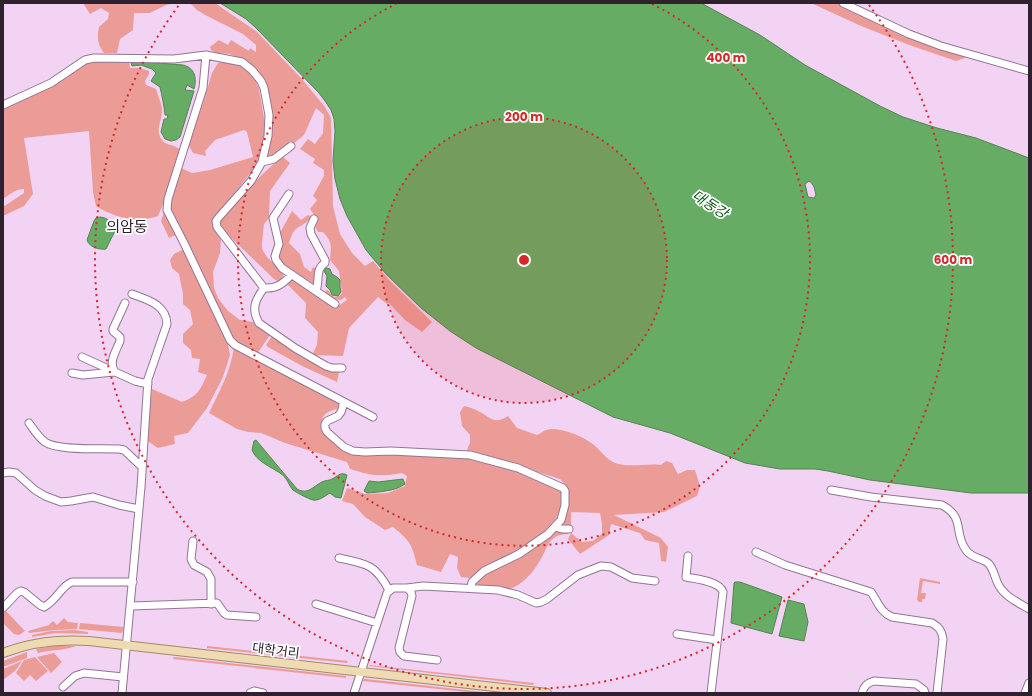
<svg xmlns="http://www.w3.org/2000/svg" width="1032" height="696" viewBox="0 0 1032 696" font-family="Poppins,'Noto Sans KR',sans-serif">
<rect width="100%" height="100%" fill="#f2d3f4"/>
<path fill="#ec9c97" d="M 83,3 L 174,3 L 166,5 L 150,13 L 134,13 L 133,30 L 120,39 L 117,53 L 104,53 C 97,44 97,37 99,27 L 108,19 L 109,13 L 101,8 L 90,14 Z
M 190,3 L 215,3 L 257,32 L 301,78 L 325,107 L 331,118 L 333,206 L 340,234 L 352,253 L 365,266 L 373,261 L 389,280 L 432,322 L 422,332 L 405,320 L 389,303 L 387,304 L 378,297 L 349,328 L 343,356 L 312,355 L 317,345 L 318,332 L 305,318 L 306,303 L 287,284 L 287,281 L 294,279 L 338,306 L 347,300 L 345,297 L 341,300 L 331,299 L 325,291 L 327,290 L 329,291 C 332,298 337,299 342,293 L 339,271 L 330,260 C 331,246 333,243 323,232 L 318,232 L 315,227 L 315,216 L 310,209 L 317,200 L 313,196 L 324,176 L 324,170 L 313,163 L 315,159 L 300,149 L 308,139 L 315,144 L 323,133 L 324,115 L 316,108 L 304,135 L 294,143 L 290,141 C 284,148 277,156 268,158 L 266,155 L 266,88 L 244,60 L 230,54 L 216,53 L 211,50 L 210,47 L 219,40 L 228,45 L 231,40 L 249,51 L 250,48 L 256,52 L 256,45 L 243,34 L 207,16 L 197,10 Z
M 811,3 L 837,3 L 864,17 L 940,49 L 968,57 L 956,61 L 912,46 L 861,26 Z
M 109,60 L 129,61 L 130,68 L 140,68 L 149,71 L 149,74 L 145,81 L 146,85 L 156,89 C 158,97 163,105 162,113 C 161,122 155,131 162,140 C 166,146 175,144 180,150 L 167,195 L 158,216 C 137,223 115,218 96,206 L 93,192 L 89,131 L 24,138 L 33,194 L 24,206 L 3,216 L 3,207 L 24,193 L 24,189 C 16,189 10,194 3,199 L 3,107 L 56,83 L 89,62 Z
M 224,61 L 240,65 L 253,74 L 259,89 L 265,124 L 263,145 L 255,167 L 226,204 L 216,231 L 221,240 L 220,253 L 213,272 L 214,288 L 218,298 L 228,311 L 240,320 L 253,322 L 270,335 L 257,354 L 232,340 L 169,205 L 181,168 L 192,173 L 210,170 L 253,157 L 247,132 L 244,130 L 215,140 L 205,151 L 206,156 L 193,153 L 188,144 L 203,103 L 212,73 L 218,63 Z
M 282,156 L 290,163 L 270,191 L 269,218 L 264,224 L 262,243 L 262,249 L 267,257 L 279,269 L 283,274 L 282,280 L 279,282 L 274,279 L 219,226 L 219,221 L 248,188 Z
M 292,211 L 301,220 L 308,215 L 312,217 C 301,230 295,222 289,243 L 300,254 L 304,267 L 311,272 L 313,267 L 317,269 L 314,284 L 280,262 L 278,257 L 281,231 Z
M 164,212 L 166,212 L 178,234 L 169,238 L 161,221 Z
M 184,249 L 227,339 L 230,355 L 223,377 L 207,408 L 188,433 L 174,436 L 175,444 L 158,448 L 146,440 L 152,389 L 182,402 C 198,396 200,390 207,375 L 198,372 L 200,359 L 192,358 L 191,350 L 183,343 L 183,334 L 193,324 L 190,310 L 183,304 L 183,294 L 179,274 L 172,268 L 170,260 L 174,254 Z
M 272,336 L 328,368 L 339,372 L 337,382 L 302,366 L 268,347 L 266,345 Z
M 234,347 L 336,401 L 340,408 C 304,416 331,436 346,450 L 470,457 L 520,472 L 562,492 L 563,501 L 556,519 L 544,533 L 518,552 L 480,572 L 471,578 L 461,577 L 457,568 L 458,557 L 450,554 L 441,572 L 417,565 C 412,544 410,541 393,527 L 385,530 L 365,517 L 353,504 L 342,501 L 347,488 L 365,494 L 388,493 L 405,486 L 407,476 L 402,473 C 379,477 373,476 350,469 L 347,462 L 285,443 L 261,433 L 248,432 L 237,429 L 209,413 C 219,392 231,371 234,347 Z
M 464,406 C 468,407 473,408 476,410 C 490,416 493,426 508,416 L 517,428 L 537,435 C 541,433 546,429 551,429 C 565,429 583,436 594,445 C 601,451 606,459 615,463 C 627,468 648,463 661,465 L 666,461 L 672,463 L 678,474 L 687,470 L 695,470 L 700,486 L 697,496 L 664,512 L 614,515 L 661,538 L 668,547 L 666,562 L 661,561 L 659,543 L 645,540 L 640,533 L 611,524 L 609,535 L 580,554 L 568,539 L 571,533 L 582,542 L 593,541 L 602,534 L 602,524 L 600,513 L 571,512 L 571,526 L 566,527 L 559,525 L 567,504 L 568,488 L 560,479 L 519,466 L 467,452 L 468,447 L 470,443 L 470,435 L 462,426 L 460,412 Z
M 568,531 L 568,534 C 547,534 548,549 539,562 C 533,573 521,586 509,589 C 502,590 486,586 478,585 L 474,581 L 485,572 L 554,532 Z
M 920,578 L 940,582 L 940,584 L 923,581 L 921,593 L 926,593 L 925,599 L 922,599 L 922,602 L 919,602 L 917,600 Z
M 4,609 L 25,631 L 19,635 L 14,634 L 3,623 L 3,610 Z
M 64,618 L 68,622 L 78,623 L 77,629 L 55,630 L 29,633 L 28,631 L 49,625 L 53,621 L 57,625 Z
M 80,623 L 124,627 L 122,633 L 79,629 Z
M 75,630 L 88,632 L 88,634 L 56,633 L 32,637 L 32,635 L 51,631 Z
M 54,646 L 76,646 C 68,650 49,650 38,653 L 36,649 Z
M 207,646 L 348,661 L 347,663 L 207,648 Z
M 27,652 L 27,658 L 3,667 L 3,661 Z
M 54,653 L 62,662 L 51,673 L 37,657 Z
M 35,657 L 48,671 L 36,681 L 30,675 L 24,681 L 16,673 L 24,660 Z
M 174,657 L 346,676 L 346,678 L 173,659 Z
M 22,661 L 16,670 L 3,680 L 3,669 Z
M 370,665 L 534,683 L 533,685 L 369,666 Z
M 364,679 L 366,679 L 493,693 L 476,693 L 363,681 Z"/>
<path fill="#66ac65" stroke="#558354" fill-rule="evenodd" d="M 220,3 L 701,3 L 760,35 L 805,65 L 880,106 L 903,117 L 937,128 L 976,138 L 1029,158 L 1029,493 L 971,493 L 870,480 L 828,471 L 815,469 L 780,469 L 745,463 L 670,433 L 613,417 L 476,348 L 450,331 L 421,308 L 386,274 L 366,250 L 347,216 L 340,199 L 335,179 L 333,161 L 335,131 L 334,119 L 331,110 L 325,101 L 319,93 L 256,28 L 246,19 ZM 809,181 C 814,184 815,190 816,195 L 814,198 L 808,197 L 805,184 Z
M 134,61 L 183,65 C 195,68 197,78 194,89 L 187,85 L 185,90 L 194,91 L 180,137 L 176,140 L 171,141 L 165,139 L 161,132 L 164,119 L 167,119 L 168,115 L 165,115 C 164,105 162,96 160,87 L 151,81 L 156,73 L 152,69 L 141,65 L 132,66 L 131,62 Z
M 100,217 L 105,218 L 116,225 L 115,231 L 106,249 C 99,250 89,247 87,240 L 94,221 L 96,218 Z
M 326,268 L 330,269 L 332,274 L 337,277 L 340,280 L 340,287 L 341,292 L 338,296 L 332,295 L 330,290 L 326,286 L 327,276 L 324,271 Z
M 256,440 L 297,489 C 308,495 312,487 322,482 C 325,480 330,481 334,478 C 339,475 341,472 347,475 L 341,498 L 335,497 L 330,493 C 325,496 319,501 313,500 C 309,499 297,493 293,490 C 289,486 287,477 280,473 C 271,467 256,461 252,450 L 254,441 Z
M 403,479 L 405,484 C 396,491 379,492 367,493 L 364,491 L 369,481 L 378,482 Z
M 735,582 L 740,582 L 782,597 L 772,634 L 731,623 L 734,583 Z
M 788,600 L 804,604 L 808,622 L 804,641 L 779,636 Z"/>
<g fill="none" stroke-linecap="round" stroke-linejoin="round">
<g stroke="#927594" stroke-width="9">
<path id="minor" d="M 843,3 L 909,34 L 941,46 L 1029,71
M 206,55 L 203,88 L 168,199 L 167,210 L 184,243 L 230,340 L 235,345 L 373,417
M 3,105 L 51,83 L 85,60 L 94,58 L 174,59 L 206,55 L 242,62 L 252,70 L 261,81 L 264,88 L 269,115 L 268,136 L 262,162 L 251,181 L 219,217 L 216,221 L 217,227 L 264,288 C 255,300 251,309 259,323 L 295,348 L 326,366 L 332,368 L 342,368
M 262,162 L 274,159 L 291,146
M 289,194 L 273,218 L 279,244 L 275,256 L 276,260 L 282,268 L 335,304
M 314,219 L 310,228 L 311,234 L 325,260 L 325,263 C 315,269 320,280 316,291
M 264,288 C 276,289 283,284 291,275
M 82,357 L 135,381 L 148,384
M 115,372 C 108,363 116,351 120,341 L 120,337 L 113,331 L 113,329 L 125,303
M 72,373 L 83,375 L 114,372
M 342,401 L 343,406 L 341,412 L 338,416 L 327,421 L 325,424 L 325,428 L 327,432 L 344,447 L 353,451 L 365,452 L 391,451 L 470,455 L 518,468 L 563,488 L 565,491 L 565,505 L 561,520 L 548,534 L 519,554 L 484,571 L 472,582 L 471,588
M 29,423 C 34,430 39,438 45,442 C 57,451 103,448 119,449 L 124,450 L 142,467
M 3,473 L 9,472 L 16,473 L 35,490 L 45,496 L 61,502 L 71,501 L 93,497 L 119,505 L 139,509
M 831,490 L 871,497 L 942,505 C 966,518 953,533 966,550 C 972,559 983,558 989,564 C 994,570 995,578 998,584 C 1004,596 1017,602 1029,609
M 555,527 L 562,529 L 569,529
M 193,541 L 191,559 L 194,565 L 207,572 L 211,579 L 211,604
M 756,552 L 785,565 L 871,592 C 878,602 880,612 892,617 L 932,623 C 939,627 942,631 943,639 L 937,693
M 688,556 L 686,577 C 696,579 720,581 723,592 L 711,693
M 339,558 C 367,564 375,564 389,590
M 407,588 L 423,586 L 498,590 L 518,595 L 536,603 L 541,602 L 547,599 L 578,575 L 601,566 L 611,567 L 632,578 L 655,581
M 316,604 L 377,623
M 131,606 L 217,603 L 224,613 L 227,615 L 256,617
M 3,608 L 17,593 L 21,591 L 24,592 L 40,605 L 44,607 C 57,600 61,586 72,582 L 133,582
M 677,634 L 717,640
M 63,687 L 75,676 L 84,673 L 123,677
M 122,693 L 141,487 L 148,379 L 167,324 C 166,304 147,300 132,294
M 250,693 L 254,691 L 263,693
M 354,693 L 387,593 L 393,588 L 407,588 L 411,592 L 412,596 L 399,648 L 400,652 L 404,656 L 437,660
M 862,693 C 864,686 867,683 874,681 L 916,684 L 924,690 L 925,693
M 1025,693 L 1029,683"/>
</g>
<g stroke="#a38a64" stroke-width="10">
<path id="major" d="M 3,653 C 31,642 59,639 89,641 L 547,693"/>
</g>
<use href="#minor" stroke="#fff" stroke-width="7"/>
<use href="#major" stroke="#eedab3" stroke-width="8"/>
</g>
<circle cx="524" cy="260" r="143" fill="#d62828" fill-opacity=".12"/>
<g fill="none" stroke="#d62828" stroke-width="2" stroke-dasharray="2 4">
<circle cx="524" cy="260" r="143"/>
<path d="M652 4A286 286 0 1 1 396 4"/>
<path d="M869 5A429 429 0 1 1 179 5"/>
</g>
<g text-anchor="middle" stroke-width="3.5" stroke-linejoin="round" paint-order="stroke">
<g font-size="13" fill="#2d222e" stroke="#fff">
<text transform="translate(276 650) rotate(7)" y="5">대학거리</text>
</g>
<g font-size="14" font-style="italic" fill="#0a5712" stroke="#fff">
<text transform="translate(710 204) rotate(33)" y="5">대동강</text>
</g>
<g font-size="15" fill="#2d222e" stroke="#fff">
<text x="127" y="232">의암동</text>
</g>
</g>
<circle cx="524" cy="260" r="6" fill="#d62828" stroke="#fff" stroke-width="2"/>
<g font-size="12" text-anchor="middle" font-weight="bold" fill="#d62828" stroke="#fff" stroke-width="3.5" stroke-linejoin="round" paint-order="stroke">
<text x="726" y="62">400 m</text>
<text x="524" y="121">200 m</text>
<text x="953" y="264">600 m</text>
</g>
<rect width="1032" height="696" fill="none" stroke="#2d222e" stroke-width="8"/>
</svg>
